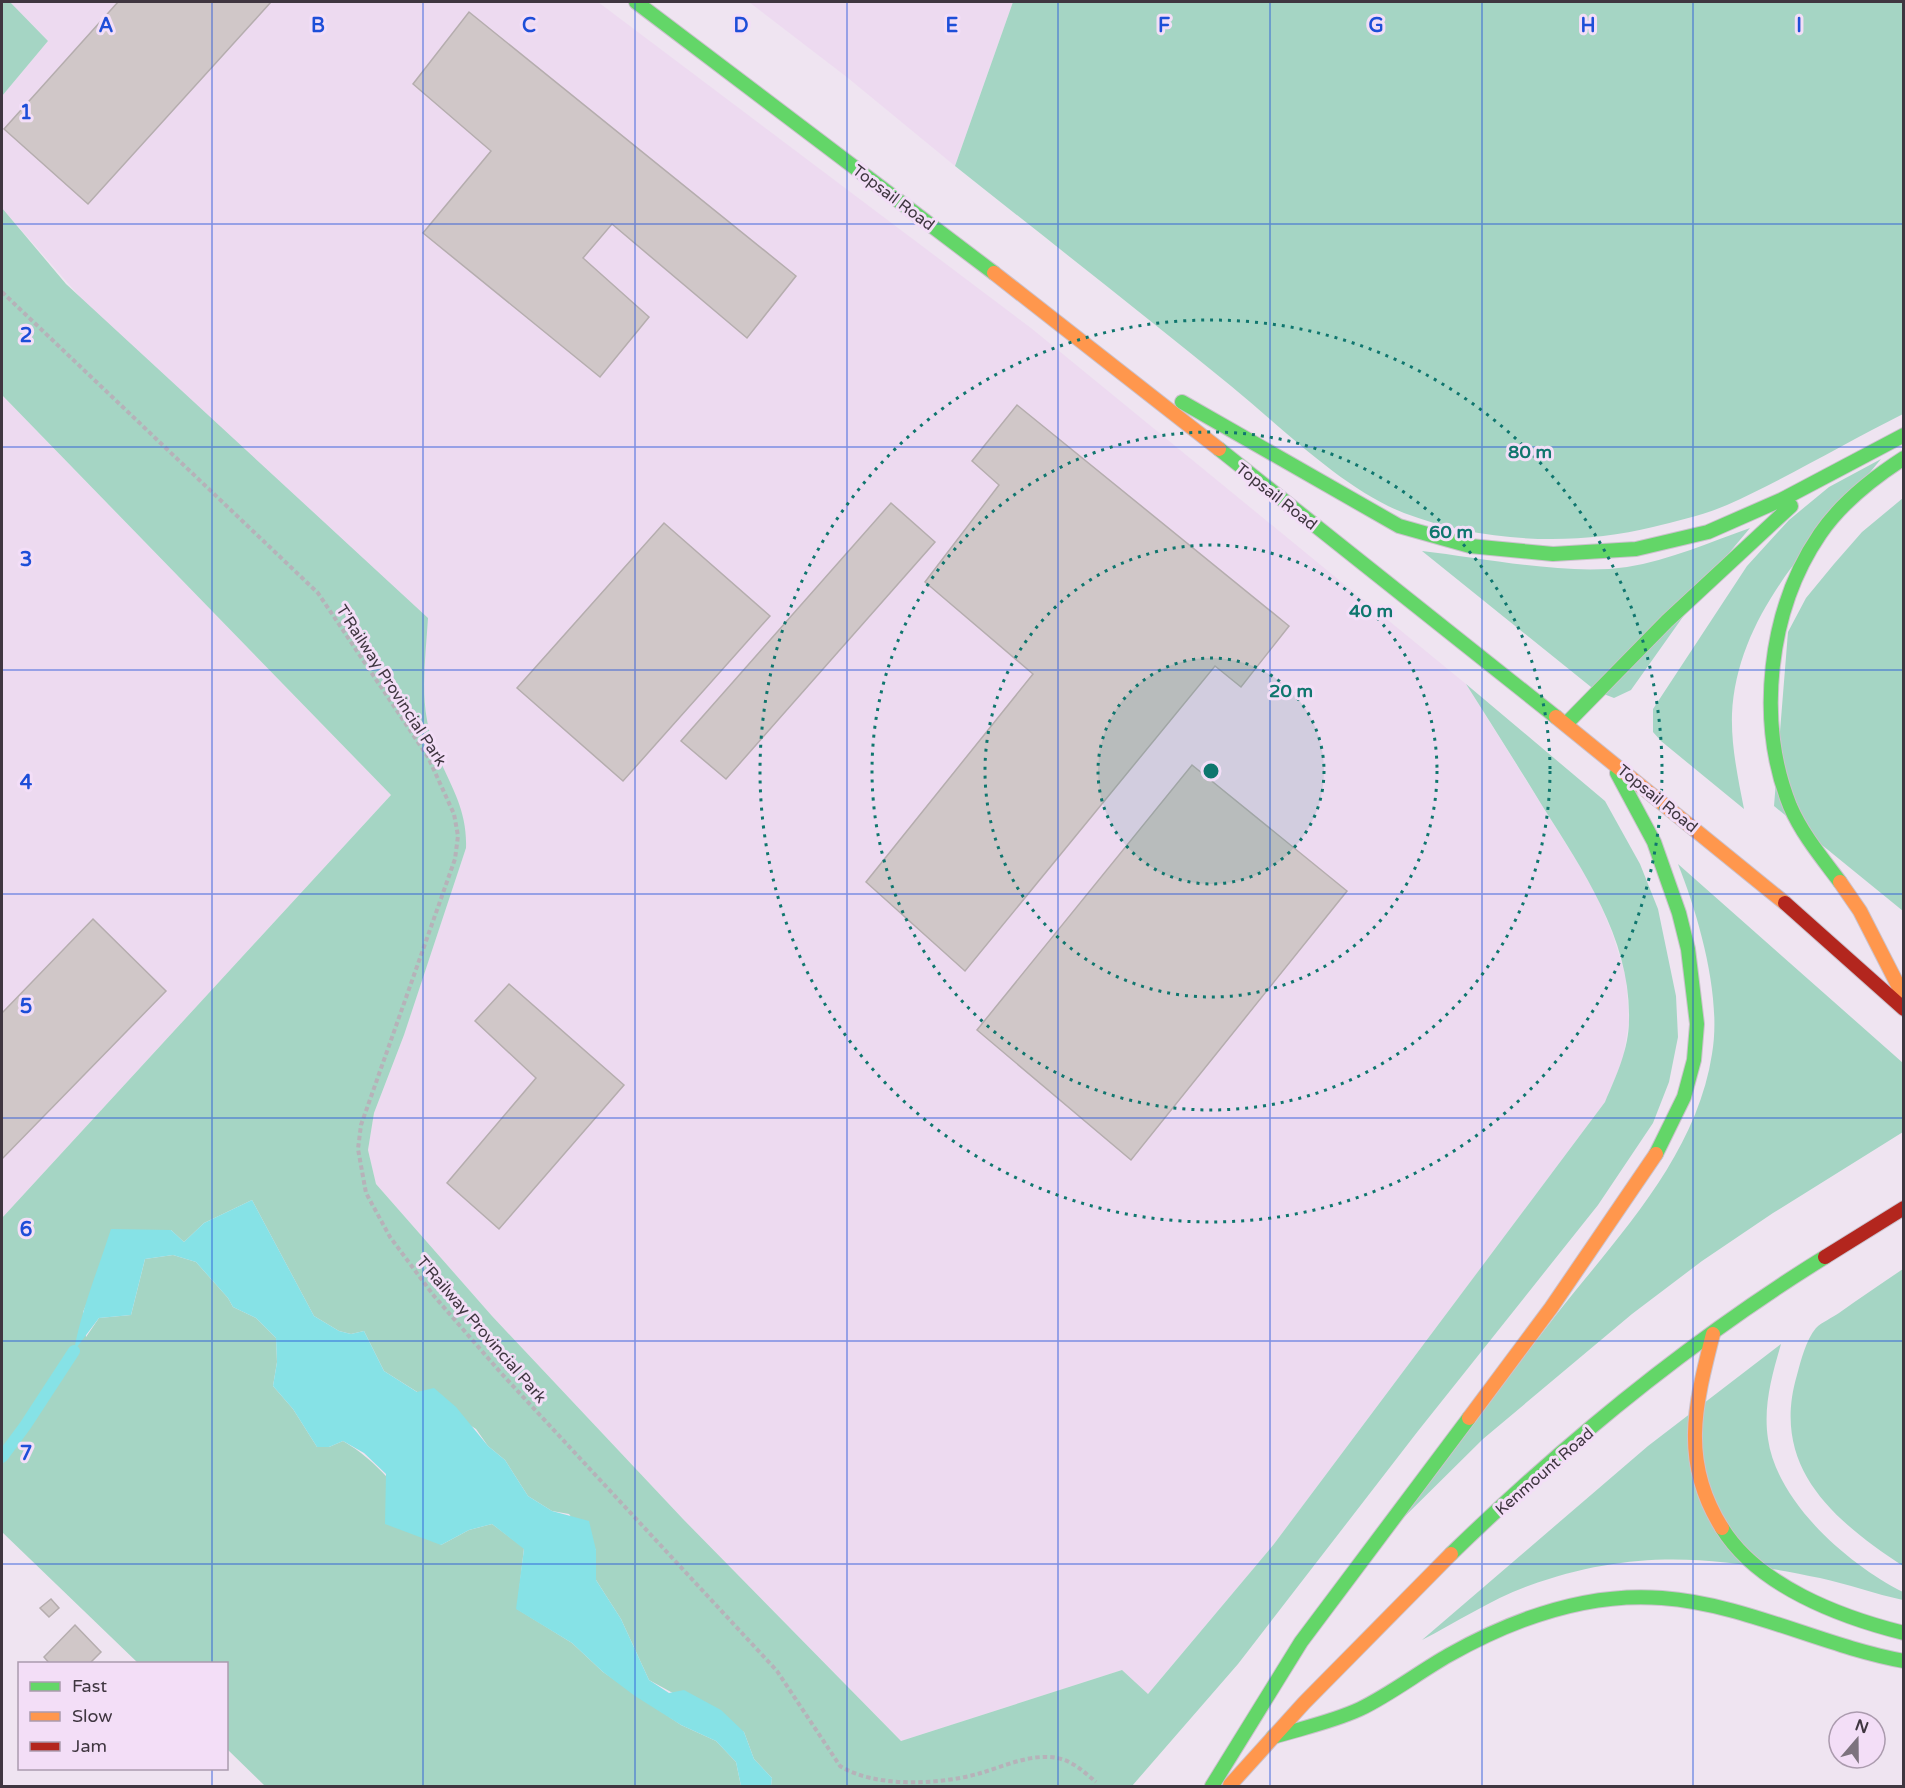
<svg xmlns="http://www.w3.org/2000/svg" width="1905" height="1788" viewBox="0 0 1905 1788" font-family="'Varela Round',sans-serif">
<rect width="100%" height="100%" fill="#efe4f1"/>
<path fill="#eddaf0" d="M 10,2 L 598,2 L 1031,328 L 1466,684 L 1593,887 L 1612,932 L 1626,977 L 1629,1021 L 1623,1059 L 1605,1102 L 1274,1544 L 1147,1695 L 1122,1670 L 901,1741 L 683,1519 L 492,1316 L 376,1184 L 368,1150 L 374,1113 L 404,1035 L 466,848 L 427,721 L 424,689 L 2,208 L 2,96 L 48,41 Z
M 749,2 L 1013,2 L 955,166 L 848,78 Z
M 2,395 L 391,795 L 2,1218 Z"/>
<path fill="#a5d5c4" d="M 2,2 L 10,2 L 48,41 L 2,96 Z
M 1013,2 L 1903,2 L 1903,414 C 1845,443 1787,478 1727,505 C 1704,515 1677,521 1653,527 C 1573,547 1480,542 1404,513 C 1344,490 1281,427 1231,386 C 1140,312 1047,239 955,166 Z
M 2,208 L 66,284 L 428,618 C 426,652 421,687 427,720 C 435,768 468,796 466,848 L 404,1035 L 374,1113 L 368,1150 L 376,1184 L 492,1316 L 683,1519 L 901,1741 L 1122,1670 L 1148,1694 L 1274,1544 L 1605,1102 C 1616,1076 1629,1049 1629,1020 C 1631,940 1584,872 1543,807 C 1518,766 1492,725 1466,684 L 1605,801 L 1640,864 L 1658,909 L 1676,996 L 1678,1037 L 1669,1082 L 1653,1123 L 1598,1205 L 1418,1431 L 1238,1664 L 1132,1786 L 771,1786 L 772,1778 L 754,1759 L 744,1732 L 649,1680 L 621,1619 L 596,1580 L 596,1550 L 569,1514 L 552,1511 L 528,1496 L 505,1460 L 488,1446 L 476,1429 L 384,1371 L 364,1331 L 351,1334 L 339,1331 L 314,1316 L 252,1200 L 204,1223 L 184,1242 L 171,1230 L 149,1232 L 92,1291 L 83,1312 L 86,1337 L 99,1318 L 131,1315 L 145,1259 L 173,1255 L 196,1262 L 228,1298 L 233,1307 L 256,1318 L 276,1338 L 277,1362 L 273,1386 L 293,1409 L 317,1447 L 329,1447 L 343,1441 C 385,1465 411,1507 441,1545 L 469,1530 L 492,1524 L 524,1548 L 517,1609 L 572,1643 L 603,1672 L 681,1725 L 716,1741 L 736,1762 L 741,1786 L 265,1786 L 227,1749 L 226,1664 L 138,1663 L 2,1532 L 2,1218 L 391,795 L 2,395 Z
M 1881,459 C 1819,535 1737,611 1732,714 C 1731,746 1738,778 1744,809 L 1661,741 L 1653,732 L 1653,709 L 1747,566 L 1789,520 L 1829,487 Z
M 1903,498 L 1903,911 L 1774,806 L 1788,632 L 1806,598 L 1834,564 L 1862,532 Z
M 1750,528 L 1724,559 L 1631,690 L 1614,698 L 1596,691 L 1422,551 C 1483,558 1568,576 1627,567 C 1670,560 1710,542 1750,528 Z
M 1678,864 L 1903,1063 L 1903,1132 L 1773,1213 L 1702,1261 L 1632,1314 L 1483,1439 L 1387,1534 C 1443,1461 1500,1388 1556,1315 C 1618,1236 1696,1157 1712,1054 C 1722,997 1699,917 1678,864 Z
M 1903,1269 L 1903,1566 C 1833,1520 1770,1467 1797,1375 C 1801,1360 1806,1340 1816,1328 C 1822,1322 1832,1318 1839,1313 C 1860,1298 1882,1283 1903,1269 Z
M 1781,1344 C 1772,1375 1763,1406 1768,1439 C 1777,1503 1849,1565 1903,1592 L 1903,1600 C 1875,1594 1848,1584 1820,1578 C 1713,1556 1633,1548 1528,1586 C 1492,1599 1457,1622 1422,1640 L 1648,1446 Z"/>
<path fill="#86e2e6" d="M 252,1200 L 314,1316 L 339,1331 L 351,1334 L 364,1331 L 384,1371 L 417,1392 L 434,1388 L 456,1407 L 488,1446 L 505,1460 L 528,1496 L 552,1511 L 589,1521 L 596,1550 L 596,1580 L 621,1619 L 649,1680 L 669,1693 L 684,1690 L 721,1710 L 744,1732 L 754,1759 L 772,1778 L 771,1786 L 741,1786 L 736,1762 L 716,1741 L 681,1725 L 635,1696 L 603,1672 L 572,1643 L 516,1609 L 524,1549 L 492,1524 L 469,1530 L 441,1545 L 385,1524 L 386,1474 L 364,1453 L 343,1441 L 329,1447 L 317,1447 L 293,1409 L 273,1386 L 277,1362 L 276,1338 L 256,1318 L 233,1307 L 228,1298 L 196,1262 L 173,1255 L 145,1259 L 131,1315 L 99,1318 L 74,1351 C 81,1310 98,1270 111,1229 L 171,1230 L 184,1242 L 204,1223 Z"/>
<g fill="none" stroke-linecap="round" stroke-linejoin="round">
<path stroke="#86e2e6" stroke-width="12" d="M 2,1457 L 25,1426 L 74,1351"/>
</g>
<path fill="#d0c7c8" stroke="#b5adae" stroke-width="1.5" d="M 118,2 L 271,2 L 88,204 L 4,129 Z
M 469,12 L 796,276 L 747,338 L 612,224 L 583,258 L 649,317 L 600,377 L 423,233 L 491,151 L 413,84 Z
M 1017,405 L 1289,626 L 1241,687 L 1215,666 L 965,971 L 866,882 L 1033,674 L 925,582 L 999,485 L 972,461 Z
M 891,503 L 935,542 L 726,779 L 681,741 Z
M 664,523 L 770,616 L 623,781 L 517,688 Z
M 1192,765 L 1347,891 L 1131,1160 L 977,1030 Z
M 93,919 L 166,991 L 2,1159 L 2,1013 Z
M 509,984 L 624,1085 L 499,1229 L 447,1183 L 536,1078 L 475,1021 Z
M 51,1599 L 59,1608 L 49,1617 L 40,1608 Z
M 75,1625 L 101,1652 L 89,1664 L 50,1664 L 44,1657 Z"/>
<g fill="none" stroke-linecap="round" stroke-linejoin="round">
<g stroke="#cbc2cd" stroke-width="16">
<path id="fast" d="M 636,2 L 994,273
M 1182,402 L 1399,526 L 1470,546 L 1553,554 L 1636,549 L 1708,532 L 1783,499 L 1904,435
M 1219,449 L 1556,717
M 1566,724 L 1667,621 L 1791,506
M 1617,773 L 1654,842 L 1679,913 L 1688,949 L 1697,1024 L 1694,1060 L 1684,1097 L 1656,1154
M 1840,882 C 1822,858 1802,834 1790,806 C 1756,721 1768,610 1820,534 C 1841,503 1873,478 1904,458
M 1722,1528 C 1758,1586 1840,1617 1904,1633
M 1451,1554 C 1564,1444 1691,1340 1825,1257
M 1273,1737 C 1302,1728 1332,1722 1360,1709 C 1391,1694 1419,1672 1449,1655 C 1513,1619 1587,1592 1662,1598 C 1745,1604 1822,1646 1904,1661
M 1212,1786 L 1301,1642 L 1469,1418"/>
</g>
<g stroke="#cbc2cd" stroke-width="16">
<path id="slow" d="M 994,273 L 1219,449
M 1556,717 L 1785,903
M 1840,882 L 1860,911 L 1904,997
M 1713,1334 C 1695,1405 1680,1461 1722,1528
M 1469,1418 L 1551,1308 L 1656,1154
M 1230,1785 L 1304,1703 L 1451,1554"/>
</g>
<g stroke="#cbc2cd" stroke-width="16">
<path id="jam" d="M 1785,903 L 1904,1009
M 1825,1257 L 1904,1208"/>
</g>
<path stroke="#b6b2b9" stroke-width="4" stroke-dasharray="4.5 3" stroke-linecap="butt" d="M 2,292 L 318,593 L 428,757 L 454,814 L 458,836 L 455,859 L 361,1125 L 358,1149 L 366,1193 L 390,1237 L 434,1296 L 501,1373 L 777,1671 L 840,1766 C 875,1788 940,1785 981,1773 C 1004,1766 1033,1753 1057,1758 C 1073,1761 1084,1772 1096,1782"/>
<use href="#fast" stroke="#63d668" stroke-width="14"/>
<use href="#slow" stroke="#ff974d" stroke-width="14"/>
<use href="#jam" stroke="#b3261e" stroke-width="14"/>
</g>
<path fill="none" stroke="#1d4ed8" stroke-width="1.5" stroke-opacity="0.55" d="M 212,2 L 212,1664M 423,2 L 423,1786M 635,2 L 635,1786M 847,2 L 847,1786M 1058,2 L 1058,1786M 1270,2 L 1270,1786M 1482,2 L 1482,1786M 1693,2 L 1693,1786M 2,224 L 1904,224M 2,447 L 1904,447M 2,670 L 1904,670M 2,894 L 1904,894M 2,1118 L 1904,1118M 2,1341 L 1904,1341M 2,1564 L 1904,1564M 212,1768 L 212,1786"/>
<circle cx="1211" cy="771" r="113" fill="#0f766e" fill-opacity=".12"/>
<g fill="none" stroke="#0f766e" stroke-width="3" stroke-dasharray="3 6">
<circle cx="1211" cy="771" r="113"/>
<circle cx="1211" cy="771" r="226"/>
<circle cx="1211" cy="771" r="339"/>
<circle cx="1211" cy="771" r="451"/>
</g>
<g text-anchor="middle" stroke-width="6" stroke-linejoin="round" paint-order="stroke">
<g font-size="16" fill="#3f3640" stroke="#f3def7">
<text transform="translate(894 197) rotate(37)" y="6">Topsail Road</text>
<text transform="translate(1277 496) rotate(38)" y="6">Topsail Road</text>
<text transform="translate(392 685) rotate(57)" y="6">T’Railway Provincial Park</text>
<text transform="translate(1658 798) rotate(39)" y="6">Topsail Road</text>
<text transform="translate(482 1329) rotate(49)" y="6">T’Railway Provincial Park</text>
<text transform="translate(1544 1471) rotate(-41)" y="6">Kenmount Road</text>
</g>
</g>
<g font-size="20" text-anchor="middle" font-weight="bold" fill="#1d4ed8" stroke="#f3def7" stroke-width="6" stroke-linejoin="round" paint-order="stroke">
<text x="106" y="32">A</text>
<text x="318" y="32">B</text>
<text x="529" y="32">C</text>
<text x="741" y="32">D</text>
<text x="952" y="32">E</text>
<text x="1164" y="32">F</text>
<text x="1376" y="32">G</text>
<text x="1588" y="32">H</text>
<text x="1799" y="32">I</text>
<text x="26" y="119">1</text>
<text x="26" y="342">2</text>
<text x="26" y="566">3</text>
<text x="26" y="789">4</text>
<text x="26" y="1013">5</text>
<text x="26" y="1236">6</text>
<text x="26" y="1460">7</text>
</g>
<circle cx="1211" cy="771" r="9" fill="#0f766e" stroke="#f3def7" stroke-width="3"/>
<g font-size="18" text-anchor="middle" font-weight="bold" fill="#0f766e" stroke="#f3def7" stroke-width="6" stroke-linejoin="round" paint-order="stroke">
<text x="1530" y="458">80 m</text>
<text x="1451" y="538">60 m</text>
<text x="1371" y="617">40 m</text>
<text x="1291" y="697">20 m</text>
</g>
<rect width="1905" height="1788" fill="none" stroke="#3f3640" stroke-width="6"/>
<rect x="18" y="1662" width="210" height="108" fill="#f3def7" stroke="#ab9bae" stroke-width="1.5"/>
<rect x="30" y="1682" width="30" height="9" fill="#63d668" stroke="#ab9bae" stroke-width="1.5"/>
<text x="72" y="1692" font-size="18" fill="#3f3640">Fast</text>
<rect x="30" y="1712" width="30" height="9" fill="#ff974d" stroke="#ab9bae" stroke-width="1.5"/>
<text x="72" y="1722" font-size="18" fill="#3f3640">Slow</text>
<rect x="30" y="1742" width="30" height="9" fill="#b3261e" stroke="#ab9bae" stroke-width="1.5"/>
<text x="72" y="1752" font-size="18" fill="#3f3640">Jam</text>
<g transform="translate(1857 1740) rotate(20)"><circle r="28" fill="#f3def7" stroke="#ab9bae" stroke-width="1.5"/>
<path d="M0-4.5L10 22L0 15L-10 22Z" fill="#7d737e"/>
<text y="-9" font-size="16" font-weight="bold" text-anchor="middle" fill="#3f3640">N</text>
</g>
</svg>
